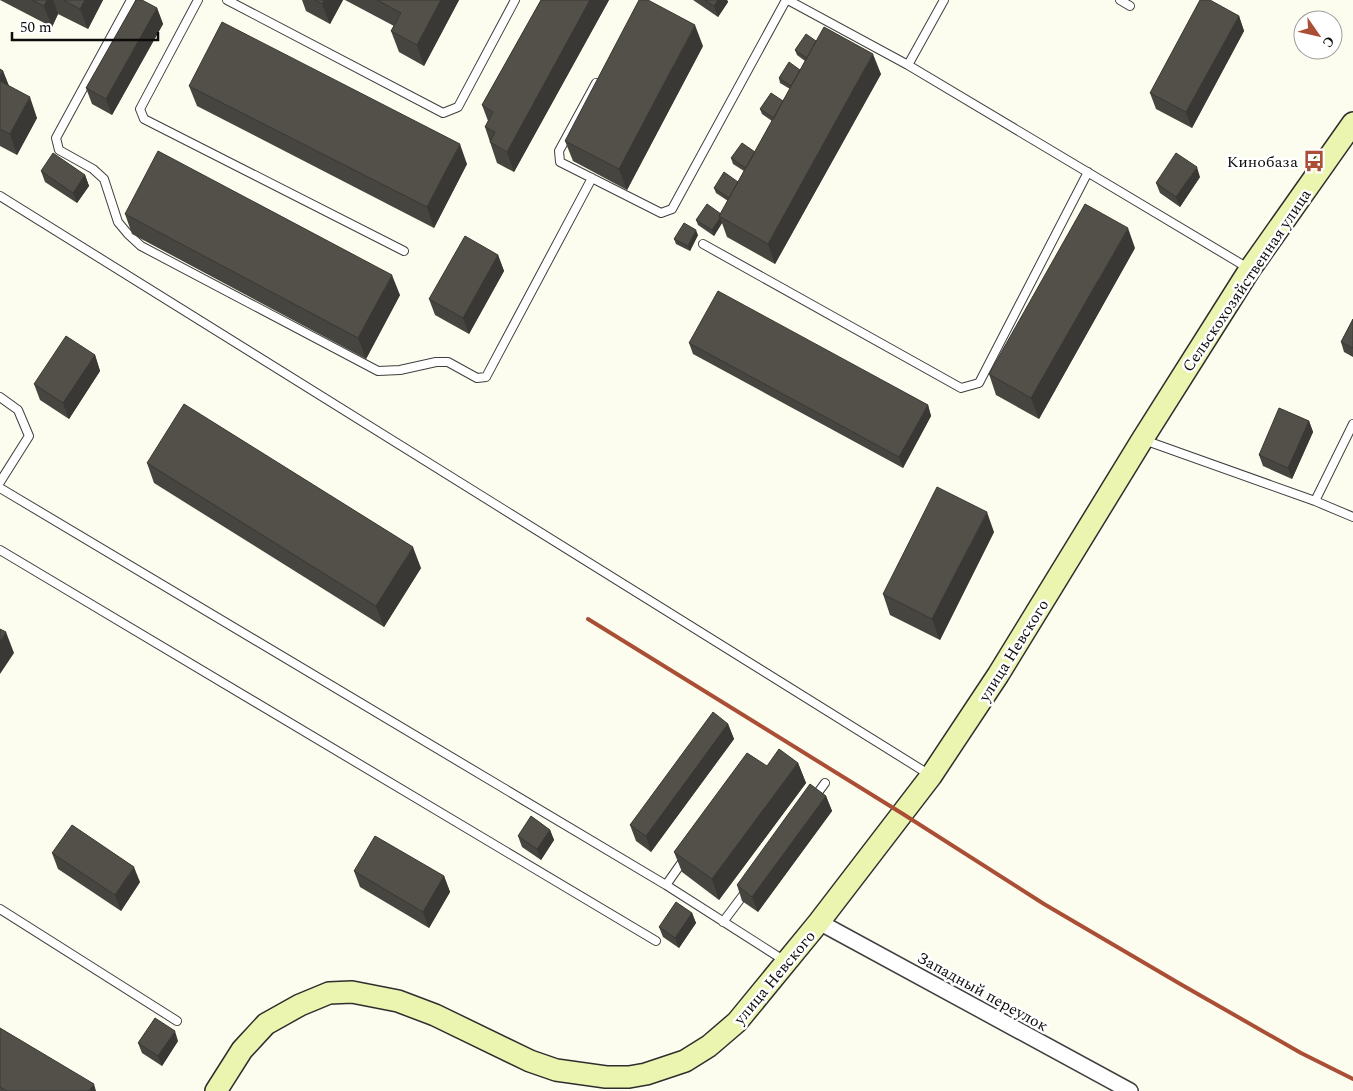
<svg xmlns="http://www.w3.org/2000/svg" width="1353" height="1091" viewBox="0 0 1353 1091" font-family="Spectral,serif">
<rect width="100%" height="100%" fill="#fcfdee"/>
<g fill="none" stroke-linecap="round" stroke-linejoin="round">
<g stroke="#3f3f3f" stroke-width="10">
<path id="lane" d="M 131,0 L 56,138 L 59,150 L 93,169 L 104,179 L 118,222 L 128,234 L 141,246 L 378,371 L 400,370 L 436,362 L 448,362 L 477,378 L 486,377 L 592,178
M 198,0 L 140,109 L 144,119 L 404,251
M 227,0 L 443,113 L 458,107 L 515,0
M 788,0 L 908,65 L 1248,268
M 1120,0 L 1130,6
M 908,65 L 944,0
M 596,83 L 559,151 L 560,162 L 661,213 L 672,209 L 786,0
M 0,196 L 930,775
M 703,244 L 961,388 L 979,383 L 1088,172
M 0,397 L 18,410 L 29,436 L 0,482
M 1144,440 L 1315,501 L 1353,517
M 0,488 L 666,885 L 785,961
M 1315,501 L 1353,424
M 0,550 L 656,941
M 814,798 L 825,783
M 666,885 L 685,858
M 0,909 L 177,1021
M 723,922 L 747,890"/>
</g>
<g stroke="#3f3f3f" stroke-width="18">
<path id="street" d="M 819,922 L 1130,1091"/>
</g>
<g stroke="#2e2e2e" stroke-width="24">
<path id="secondary" d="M 216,1091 L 242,1050 L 266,1024 L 300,1005 L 329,993 L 352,992 L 398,1001 L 435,1015 L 530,1061 L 556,1070 L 606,1077 L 629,1077 L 646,1074 L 685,1061 L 709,1046 L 737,1022 L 819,922 L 931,776 L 998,675 L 1142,440 L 1250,269 L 1353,123"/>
</g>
<use href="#lane" stroke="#fff" stroke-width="8"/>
<use href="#street" stroke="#fff" stroke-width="15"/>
<use href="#secondary" stroke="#ebf5b0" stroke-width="21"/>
<path stroke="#ab4e36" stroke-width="4" d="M 588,619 L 903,814 L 1044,904 L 1182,985 L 1301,1053 L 1353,1079"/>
</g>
<path fill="#474540" d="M 0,0 L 103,0 L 88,29 L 58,14 L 52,27 Z
M 302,0 L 343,0 L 330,24 L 306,11 Z
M 345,0 L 459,0 L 424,66 L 399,52 L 391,31 L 394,26 Z
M 541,0 L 609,0 L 514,172 L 497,163 L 485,127 L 488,121 L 482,105 Z
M 693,0 L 727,0 L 728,2 L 718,17 Z
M 157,8 L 163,24 L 112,115 L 92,104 L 86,88 Z
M 1239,16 L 1244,31 L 1192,128 L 1156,109 L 1150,93 Z
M 816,41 L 881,74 L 775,264 L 727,237 L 722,223 L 714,236 L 698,225 L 696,220 L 721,214 L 728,201 L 716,193 L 714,188 L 738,182 L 744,171 L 733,164 L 731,158 L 755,152 L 772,121 L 762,114 L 760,109 L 783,101 L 790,89 L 780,83 L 779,78 L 800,70 L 805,61 L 797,55 L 795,50 Z
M 703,46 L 627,190 L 573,161 L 565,141 Z
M 0,69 L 3,71 L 9,86 L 37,118 L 17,155 L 0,146 Z
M 189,86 L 467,164 L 434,228 L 197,106 Z
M 41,171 L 85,175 L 89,186 L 77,203 L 45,182 Z
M 1200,177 L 1180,207 L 1160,193 L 1156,183 Z
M 125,214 L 400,295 L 366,359 L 132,234 Z
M 698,235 L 690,251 L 676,244 L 674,239 Z
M 1135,248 L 1039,419 L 996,395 L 989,374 Z
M 498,255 L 504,271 L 469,334 L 435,315 L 429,299 Z
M 1353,319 L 1353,357 L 1344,352 L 1341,342 Z
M 689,343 L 928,405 L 931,416 L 903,468 L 693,354 Z
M 95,355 L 100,371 L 69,419 L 40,400 L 34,384 Z
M 1309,421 L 1313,432 L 1292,479 L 1263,466 L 1259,455 Z
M 147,463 L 421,568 L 384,627 L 154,483 Z
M 994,532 L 940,640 L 890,615 L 883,594 Z
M 728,724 L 734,739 L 651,852 L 636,841 L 630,825 Z
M 798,763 L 806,783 L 719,900 L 682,872 L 674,852 L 767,766 Z
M 826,796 L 832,811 L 758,912 L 742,901 L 737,885 Z
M 550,830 L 554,840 L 541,860 L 522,847 L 518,836 Z
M 52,853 L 140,882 L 121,911 L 58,869 Z
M 354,871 L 444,876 L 450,892 L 429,928 L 360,887 Z
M 692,913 L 696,923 L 679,948 L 663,937 L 659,927 Z
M 0,1028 L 96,1091 L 0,1091 Z
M 178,1041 L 162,1066 L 142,1053 L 138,1043 Z"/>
<path fill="#3a3834" d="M 47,0 L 53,0 L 58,14 L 52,27 L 44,6 Z
M 85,0 L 103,0 L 88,29 L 80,9 Z
M 324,0 L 343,0 L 330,24 L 322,4 Z
M 441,0 L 459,0 L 424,66 L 417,45 Z
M 590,0 L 609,0 L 514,172 L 507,152 Z
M 718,0 L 727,0 L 728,2 L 718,17 L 714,6 Z
M 157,8 L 163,24 L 112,115 L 106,99 Z
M 1239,16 L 1244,31 L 1192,128 L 1186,112 Z
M 695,25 L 703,46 L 627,190 L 619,169 Z
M 873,54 L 881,74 L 775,264 L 768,244 Z
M 3,71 L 11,91 L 0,85 L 0,77 Z
M 30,97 L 37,118 L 17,155 L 10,134 Z
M 460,144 L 467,164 L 434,228 L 427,207 Z
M 1197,167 L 1200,177 L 1180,207 L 1176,197 Z
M 85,175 L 89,186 L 77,203 L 73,193 Z
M 720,218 L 722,223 L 714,236 L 712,230 Z
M 1128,228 L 1135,248 L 1039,419 L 1031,398 Z
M 696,230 L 698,235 L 690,251 L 688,246 Z
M 498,255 L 504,271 L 469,334 L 463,318 Z
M 392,275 L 400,295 L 366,359 L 358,338 Z
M 95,355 L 100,371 L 69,419 L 63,403 Z
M 928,405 L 931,416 L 903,468 L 899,457 Z
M 1309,421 L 1313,432 L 1292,479 L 1288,468 Z
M 987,512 L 994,532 L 940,640 L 932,619 Z
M 413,547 L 421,568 L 384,627 L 376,606 Z
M 6,632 L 14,653 L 0,674 L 0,642 Z
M 728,724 L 734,739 L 651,852 L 646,836 Z
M 798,763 L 806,783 L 719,900 L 712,879 Z
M 826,796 L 832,811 L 758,912 L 752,897 Z
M 550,830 L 554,840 L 541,860 L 537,849 Z
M 134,867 L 140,882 L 121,911 L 115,895 Z
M 444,876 L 450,892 L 429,928 L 423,912 Z
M 692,913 L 696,923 L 679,948 L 675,938 Z
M 175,1031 L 178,1041 L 162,1066 L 158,1056 Z
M 94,1084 L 96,1091 L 89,1091 Z"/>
<path fill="#53504a" stroke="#3a3834" d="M 32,0 L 47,0 L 44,6 Z
M 63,0 L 85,0 L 80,9 Z
M 136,0 L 142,0 L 157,8 L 106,99 L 86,88 Z
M 315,0 L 324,0 L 322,4 Z
M 377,0 L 441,0 L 417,45 L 391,31 L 401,13 Z
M 541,0 L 590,0 L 507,152 L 490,142 L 495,132 L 485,127 L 493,112 L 482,105 Z
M 639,0 L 648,0 L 695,25 L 619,169 L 565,141 Z
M 705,0 L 718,0 L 714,6 Z
M 1200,0 L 1210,0 L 1239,16 L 1186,112 L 1150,93 Z
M 222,22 L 460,144 L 427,207 L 189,86 Z
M 824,27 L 873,54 L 768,244 L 719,216 Z
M 806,34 L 816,41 L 807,58 L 795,50 Z
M 789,62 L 800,70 L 791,86 L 779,78 Z
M 0,69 L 3,71 L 0,77 Z
M 0,81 L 30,97 L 10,134 L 0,129 Z
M 771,93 L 783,101 L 774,118 L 760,109 Z
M 742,143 L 755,152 L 746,168 L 731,158 Z
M 158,151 L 392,275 L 358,338 L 125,214 Z
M 53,153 L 85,175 L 73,193 L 41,171 Z
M 1176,153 L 1197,167 L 1176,197 L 1156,183 Z
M 724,172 L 738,182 L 729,198 L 714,188 Z
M 707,204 L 721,214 L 719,216 L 720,218 L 712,230 L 696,220 Z
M 1085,204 L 1128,228 L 1031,398 L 989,374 Z
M 684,223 L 696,230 L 688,246 L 674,239 Z
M 465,236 L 498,255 L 463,318 L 429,299 Z
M 718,291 L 928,405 L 899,457 L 689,343 Z
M 1353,319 L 1353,348 L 1341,342 Z
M 66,336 L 95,355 L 63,403 L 34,384 Z
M 184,404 L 413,547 L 376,606 L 147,463 Z
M 1279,408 L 1309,421 L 1288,468 L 1259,455 Z
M 937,487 L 987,512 L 932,619 L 883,594 Z
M 0,629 L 6,632 L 0,642 Z
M 713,712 L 728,724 L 646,836 L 630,825 Z
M 779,749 L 798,763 L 712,879 L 674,852 L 747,753 L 767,766 Z
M 810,784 L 826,796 L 752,897 L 737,885 Z
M 531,816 L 550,830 L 537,849 L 518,836 Z
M 72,825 L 134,867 L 115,895 L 52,853 Z
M 375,836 L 444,876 L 423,912 L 354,871 Z
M 676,902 L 692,913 L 675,938 L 659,927 Z
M 155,1018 L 175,1031 L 158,1056 L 138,1043 Z
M 0,1028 L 94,1084 L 89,1091 L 7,1091 L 0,1087 Z"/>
<defs>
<g id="bus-bare" transform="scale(1.725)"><path d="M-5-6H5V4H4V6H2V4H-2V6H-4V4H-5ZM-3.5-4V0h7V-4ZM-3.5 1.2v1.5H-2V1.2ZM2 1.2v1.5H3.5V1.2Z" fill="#ab4e36" stroke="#fff" stroke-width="2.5" paint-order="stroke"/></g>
</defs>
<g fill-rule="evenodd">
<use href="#bus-bare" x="1314" y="161"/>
</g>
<g text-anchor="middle" stroke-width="5" stroke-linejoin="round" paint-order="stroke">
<g font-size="16" fill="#0c0c0c" stroke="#fff" text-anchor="end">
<text x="1298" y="167">Кинобаза</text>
</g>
<g font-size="16" fill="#0c0c0c" stroke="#fff">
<text transform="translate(1246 280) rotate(-56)" y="6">Сельскохозяйственная улица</text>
<text transform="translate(1013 650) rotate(-58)" y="6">улица Невского</text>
<text transform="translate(774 977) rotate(-50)" y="6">улица Невского</text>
<text transform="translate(983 991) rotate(29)" y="6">Западный переулок</text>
</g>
</g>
<g transform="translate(1318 35) rotate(124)"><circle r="24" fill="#ffffff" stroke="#9e9e9e"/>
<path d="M0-4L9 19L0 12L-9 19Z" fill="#ab4e36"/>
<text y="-8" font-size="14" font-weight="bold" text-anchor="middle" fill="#0c0c0c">С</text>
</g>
<path d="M12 32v8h146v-8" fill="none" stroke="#0c0c0c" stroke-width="2.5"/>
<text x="20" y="32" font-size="15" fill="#0c0c0c" stroke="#ffffff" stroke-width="4" paint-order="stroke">50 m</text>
</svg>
